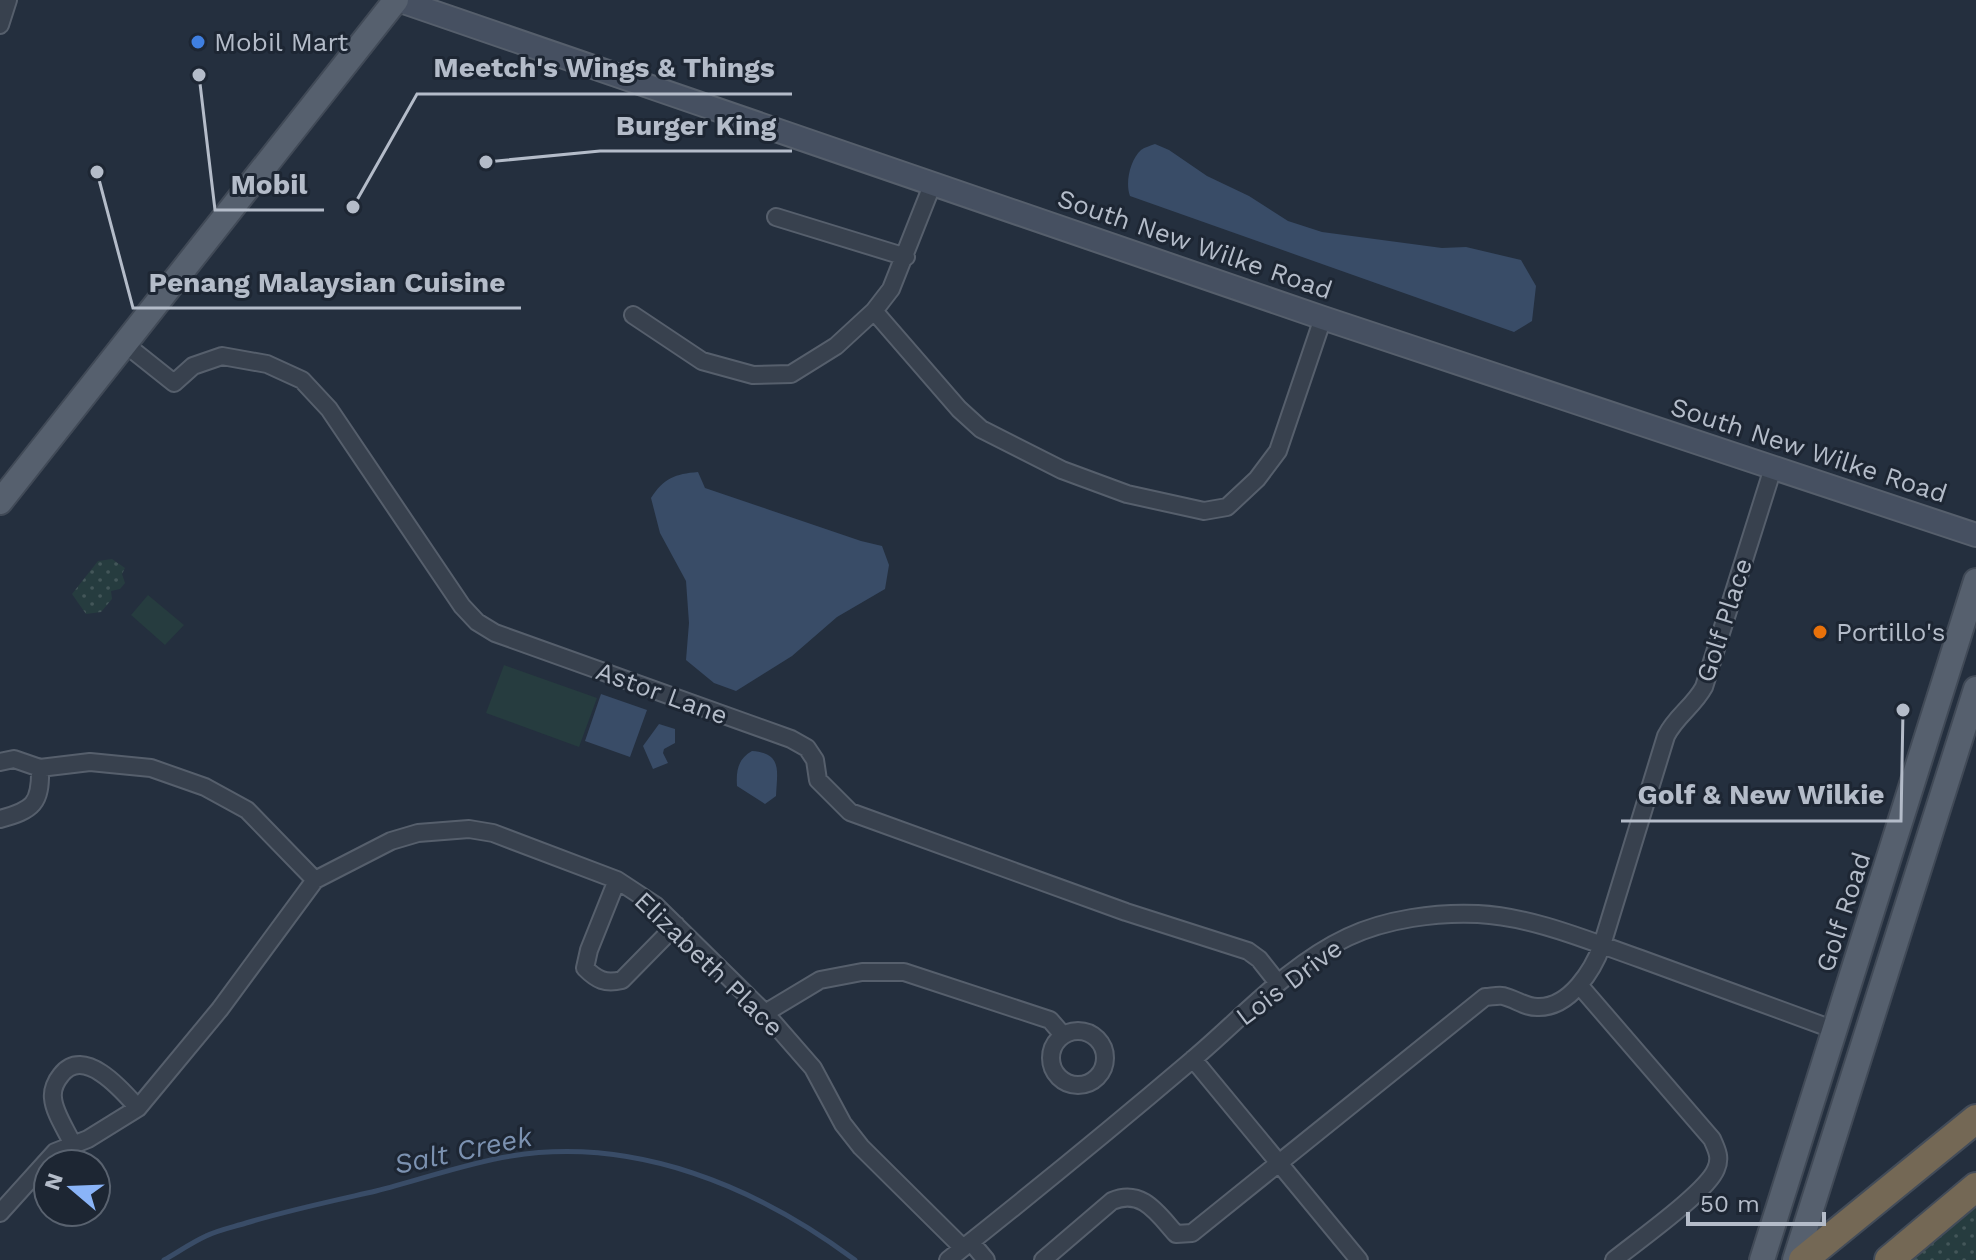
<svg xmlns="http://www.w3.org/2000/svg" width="1976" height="1260" viewBox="0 0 1976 1260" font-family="'Work Sans',sans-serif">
<defs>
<pattern id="park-dots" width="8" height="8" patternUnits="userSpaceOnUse" patternTransform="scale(2)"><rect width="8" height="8" fill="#263c3f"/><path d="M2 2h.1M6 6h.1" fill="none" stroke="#435659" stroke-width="1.8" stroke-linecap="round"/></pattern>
</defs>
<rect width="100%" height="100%" fill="#242f3e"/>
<path fill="#263c3f" d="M 148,595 L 184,625 L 165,645 L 131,615 Z
M 504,665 L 597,698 L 579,747 L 486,713 Z"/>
<path fill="url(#park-dots)" d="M 112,559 L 125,568 L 122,574 L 125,583 L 120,589 L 111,591 L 112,599 L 101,612 L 86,614 L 72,594 L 98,561 Z
M 1976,1195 L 1976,1260 L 1893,1260 Z"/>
<path fill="#394c67" d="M 1155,144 L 1169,150 L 1207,176 L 1249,196 L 1288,221 L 1322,232 L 1442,248 L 1466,247 L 1521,260 L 1536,286 L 1532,321 L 1514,332 L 1130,196 C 1125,183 1130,160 1141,150 C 1145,147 1150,146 1155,144 Z
M 698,472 L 705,488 L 861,541 L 882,546 L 889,565 L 885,589 L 837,617 L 792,656 L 736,691 L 714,683 L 686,660 L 689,623 L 686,581 L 660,533 L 651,498 C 664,478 675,474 698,472 Z
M 601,694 L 647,710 L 630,757 L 585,741 Z
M 659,724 L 675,729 L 675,743 L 664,749 L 663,753 L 668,763 L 653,769 L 643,746 Z
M 752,751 C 783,753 777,772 776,796 L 765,804 L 737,786 C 736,770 738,759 752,751 Z"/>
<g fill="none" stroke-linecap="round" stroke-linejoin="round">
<path stroke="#394c67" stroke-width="5" d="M 164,1260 C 178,1252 191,1243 206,1236 C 218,1230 233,1227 246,1223 C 289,1210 332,1201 376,1191 C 420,1180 466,1163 511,1156 C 636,1136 757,1187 855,1260"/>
<g stroke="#565f6c" stroke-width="20">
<path id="street" d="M 0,25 L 8,0
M 776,217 L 906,257
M 874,311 L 959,409 L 981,429 L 1062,470 L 1127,494 L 1204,511 L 1227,507 L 1257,479 L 1278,451 L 1323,318
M 633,315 L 702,361 L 753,375 L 791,374 L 836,346 L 874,311 L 891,289 L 933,183
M 125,344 L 174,383 L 193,366 L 222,356 L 267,364 L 302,380 L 329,409 L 462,606 L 477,622 L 495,633 L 791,739 L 807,748 L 815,760 L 818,780 L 850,812 L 1126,912 L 1248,951 L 1259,959 L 1278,983
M 0,762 L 14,759 L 40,768 L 90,762 L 151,768 L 205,787 L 247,810 L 315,880
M 0,819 C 33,810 41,804 40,768
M 617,880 L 589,950 L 585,968 C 597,980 605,984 622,980 L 676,925
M 1580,986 L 1712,1139 C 1717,1150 1721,1158 1716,1169 C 1707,1192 1636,1242 1614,1260
M 765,1013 L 820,980 L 862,972 L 904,972 L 1050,1020 L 1063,1035
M1051 1058a27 27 0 1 1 54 0a27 27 0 1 1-54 0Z
M 1193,1059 L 1359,1260
M 73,1145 C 67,1131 54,1113 53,1098 C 52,1090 56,1081 61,1075 C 84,1045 123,1091 138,1108
M 0,1213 L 55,1152 L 88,1139 L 138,1108 L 220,1009 L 315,880 L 391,841 L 418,833 L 469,829 L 493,833 L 617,880 L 655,905 L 765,1013 L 813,1068 L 843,1124 L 861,1147 L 963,1248
M 971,1242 L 986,1260
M 948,1260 C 1030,1195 1112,1128 1192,1060 C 1242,1018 1288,965 1348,937 C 1386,919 1437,912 1478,914 C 1534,917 1589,941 1641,959 C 1706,983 1770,1006 1835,1030
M 1043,1260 L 1112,1201 C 1142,1188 1158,1214 1176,1234 L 1192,1233 L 1485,997 C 1490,997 1498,995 1503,996 C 1516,999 1526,1008 1539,1007 C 1570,1007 1593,970 1602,945 L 1666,736 C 1676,716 1693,707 1704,687 L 1773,468"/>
</g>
<g stroke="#565f6c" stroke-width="26">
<path id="secondary" d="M 398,0 L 1323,318 L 1976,535"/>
</g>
<g stroke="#414a57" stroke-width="28">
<path id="primary" d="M 0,502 L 396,0
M 1762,1260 L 1976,581
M 1795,1260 L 1976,689"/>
</g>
<g stroke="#434c59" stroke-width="32">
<path id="highway" d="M 1803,1260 L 1976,1119
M 1889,1260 L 1976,1187"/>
</g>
<use href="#street" stroke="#38414e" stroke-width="16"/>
<use href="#secondary" stroke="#465061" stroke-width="22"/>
<use href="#primary" stroke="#56606e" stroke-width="24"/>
<use href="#highway" stroke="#746855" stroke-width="28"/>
</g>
<circle fill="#3f7fe0" stroke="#1d2633" stroke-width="3" cx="198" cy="42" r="8"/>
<circle fill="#e8710a" stroke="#1d2633" stroke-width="3" cx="1820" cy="632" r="8"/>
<g text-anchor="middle" stroke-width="6" stroke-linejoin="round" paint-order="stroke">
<g font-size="26" fill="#b4bcc9" stroke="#1d2633" text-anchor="start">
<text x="214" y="51">Mobil Mart</text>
<text x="1836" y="641">Portillo's</text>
</g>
<g font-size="26" fill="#b4bcc9" stroke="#1d2633">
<text transform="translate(1195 244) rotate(19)" y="9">South New Wilke Road</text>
<text transform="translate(1809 450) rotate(18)" y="9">South New Wilke Road</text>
<text transform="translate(1724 620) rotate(-72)" y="9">Golf Place</text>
<text transform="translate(662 693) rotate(20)" y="9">Astor Lane</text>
<text transform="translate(1843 912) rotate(-72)" y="9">Golf Road</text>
<text transform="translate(709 964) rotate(44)" y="9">Elizabeth Place</text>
<text transform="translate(1289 982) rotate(-37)" y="9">Lois Drive</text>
</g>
<g font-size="28" font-style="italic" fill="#7c92b1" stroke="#1d2633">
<text transform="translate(463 1150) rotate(-12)" y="10">Salt Creek</text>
</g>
</g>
<path fill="none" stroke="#b4bcc9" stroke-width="3" d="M353 207L417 94H792M486 162L600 151H792M199 75L215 210H324M97 172L133 308H521M1903 710L1901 821H1621"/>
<g fill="#b4bcc9" stroke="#1d2633" stroke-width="3">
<circle cx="353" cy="207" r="8"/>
<circle cx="486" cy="162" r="8"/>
<circle cx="199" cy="75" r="8"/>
<circle cx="97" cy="172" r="8"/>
<circle cx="1903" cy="710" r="8"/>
</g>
<g font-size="28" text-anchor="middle" font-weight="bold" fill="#b4bcc9" stroke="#1d2633" stroke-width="6" stroke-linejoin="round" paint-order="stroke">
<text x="604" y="77">Meetch's Wings &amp; Things</text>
<text x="696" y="135">Burger King</text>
<text x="269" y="194">Mobil</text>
<text x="327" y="292">Penang Malaysian Cuisine</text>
<text x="1761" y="804">Golf &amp; New Wilkie</text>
</g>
<g transform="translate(72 1188) rotate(289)"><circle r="38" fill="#1d2633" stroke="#59626f" stroke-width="2"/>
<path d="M0-6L14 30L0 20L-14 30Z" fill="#8ab4f8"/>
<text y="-12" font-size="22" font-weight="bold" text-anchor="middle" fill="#b4bcc9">N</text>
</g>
<path d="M1688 1212v12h136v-12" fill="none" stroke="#b4bcc9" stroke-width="4"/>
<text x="1700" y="1212" font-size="24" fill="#b4bcc9" stroke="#1d2633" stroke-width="6" paint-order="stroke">50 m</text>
</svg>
